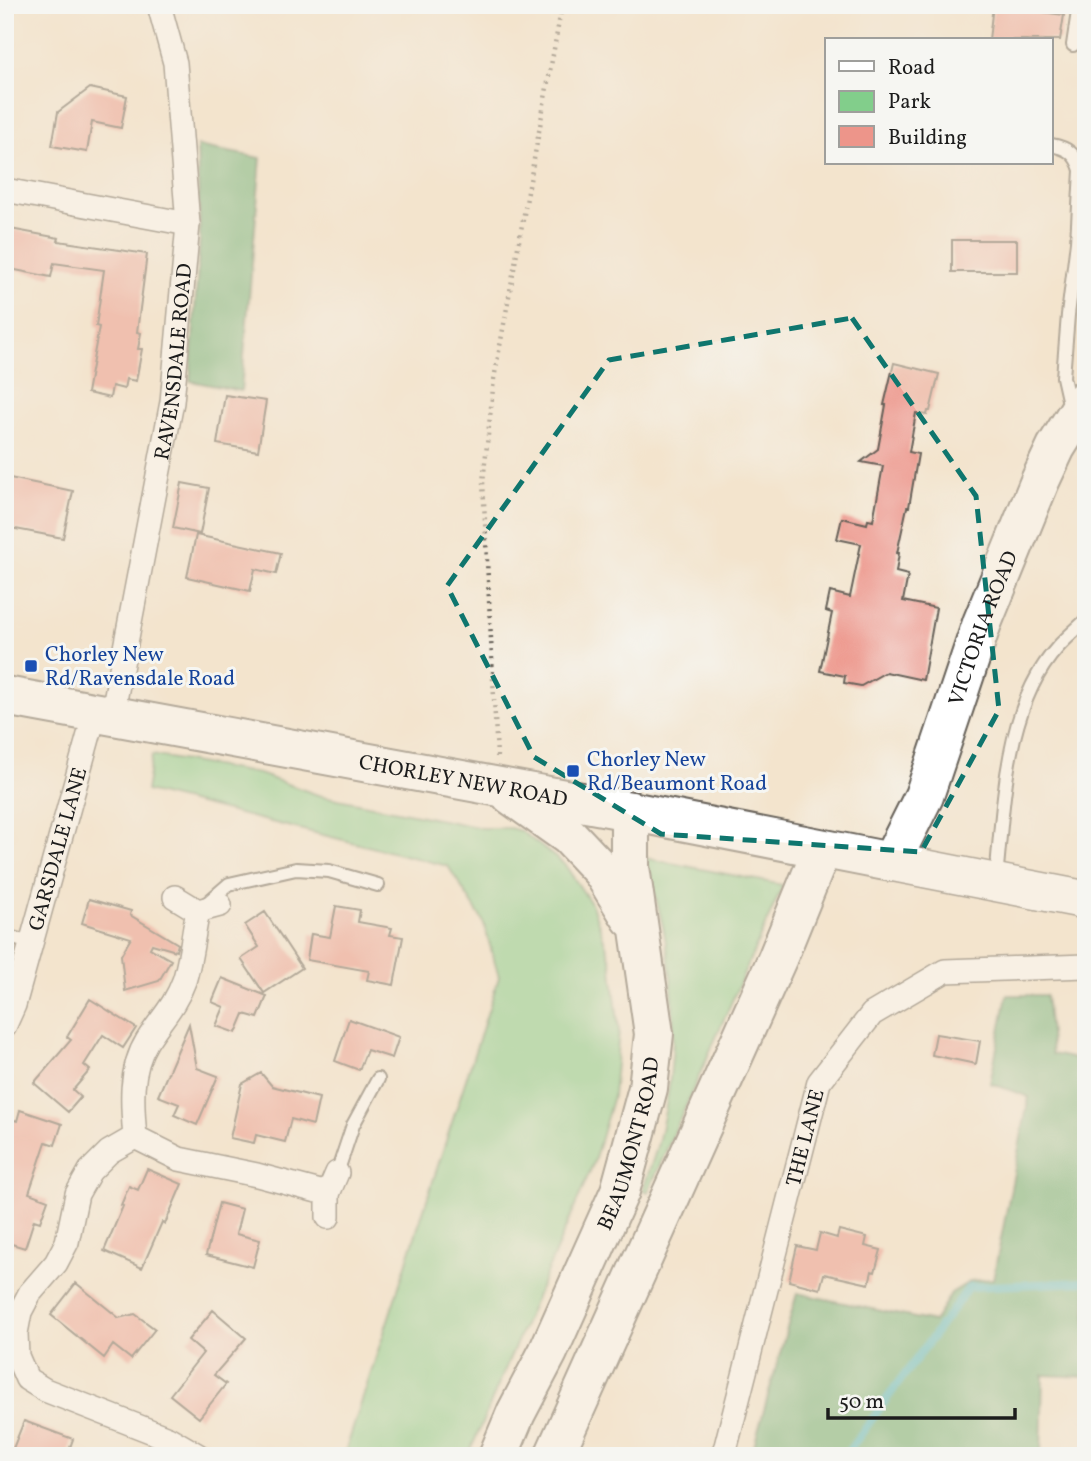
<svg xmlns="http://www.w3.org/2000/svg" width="1091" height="1461" viewBox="0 0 1091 1461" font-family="Vollkorn,serif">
<rect width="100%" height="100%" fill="#f6f6f2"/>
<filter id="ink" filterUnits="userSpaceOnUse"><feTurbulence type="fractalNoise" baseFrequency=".0143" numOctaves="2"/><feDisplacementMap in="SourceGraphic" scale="14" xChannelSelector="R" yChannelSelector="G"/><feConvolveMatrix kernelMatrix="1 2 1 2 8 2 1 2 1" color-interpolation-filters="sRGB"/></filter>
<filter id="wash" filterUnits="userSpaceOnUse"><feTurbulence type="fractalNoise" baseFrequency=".00686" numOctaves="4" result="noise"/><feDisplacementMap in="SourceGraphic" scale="28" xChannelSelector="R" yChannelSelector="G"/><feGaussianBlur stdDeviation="1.57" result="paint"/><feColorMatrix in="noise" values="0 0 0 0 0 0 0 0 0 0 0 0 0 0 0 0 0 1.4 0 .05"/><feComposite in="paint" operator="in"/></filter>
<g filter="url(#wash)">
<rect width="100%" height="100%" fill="#f3e4cd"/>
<path fill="#82ce8b" stroke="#4f7554" stroke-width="2" d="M 152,755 L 259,774 L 318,795 L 482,828 L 510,828 L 521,831 L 565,865 L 592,905 L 611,960 L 619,1031 L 613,1096 L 594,1162 L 468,1456 L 344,1456 L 499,977 L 483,921 L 448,866 L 146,791 Z
M 645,858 L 783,885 L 648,1192 L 643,1190 C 648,1173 655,1156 659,1139 C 676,1070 678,1000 664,931 C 659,907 651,882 645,858 Z"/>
<path fill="#69b177" stroke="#42664a" stroke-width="2" d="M 197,146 L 261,158 L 241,391 L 190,381 L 200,237 Z
M 1007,995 L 1046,995 L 1052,1054 L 1086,1061 L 1086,1377 L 1043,1375 L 1041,1456 L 751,1456 L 797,1293 L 934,1322 L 951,1293 L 971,1281 L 993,1279 L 1029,1097 L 990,1083 Z"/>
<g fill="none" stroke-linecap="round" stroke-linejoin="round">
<path stroke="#4dbbc6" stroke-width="8" d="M 845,1456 L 969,1287 L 1086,1282"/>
</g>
<g id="blocks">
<path fill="#ed958a" d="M 993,5 L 1020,5 L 1019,9 L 1064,15 L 1060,40 L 989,40 Z
M 90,88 L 127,96 L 121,128 L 92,122 L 87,152 L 52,146 L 58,112 Z
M 5,228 L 59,238 L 58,241 L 147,254 L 137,332 L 141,333 L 138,349 L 142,349 L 136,381 L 126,379 L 124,389 L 112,386 L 110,398 L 87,393 L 99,327 L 96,326 L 104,270 L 54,263 L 51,277 L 5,268 Z
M 952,240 L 1017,240 L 1017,272 L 952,272 Z
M 894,363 L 939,374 L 930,411 L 928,411 L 927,415 L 916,413 L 909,452 L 918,454 L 909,507 L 907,507 L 897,553 L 899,553 L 896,572 L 908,575 L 903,601 L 936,608 L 923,680 L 886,672 L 861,686 L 844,683 L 845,676 L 820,671 L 832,613 L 826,611 L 830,592 L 850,597 L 861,544 L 837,539 L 842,518 L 867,524 L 868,520 L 873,521 L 883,466 L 861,462 L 878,449 L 886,405 L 884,405 Z
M 225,395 L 266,401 L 258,451 L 217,444 Z
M 5,477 L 73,491 L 63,538 L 5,527 Z
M 182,483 L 209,488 L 200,534 L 173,528 Z
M 196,535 L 281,553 L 276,574 L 255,569 L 250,591 L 187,577 Z
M 89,899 L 131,911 L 130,915 L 178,944 L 176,951 L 152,944 L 150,948 L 171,960 L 159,981 L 125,991 L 121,955 L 131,938 L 82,923 Z
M 336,906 L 360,910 L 358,922 L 392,928 L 390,935 L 403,937 L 394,985 L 367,980 L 369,971 L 307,960 L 311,934 L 330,937 Z
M 265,912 L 302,968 L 264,993 L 241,959 L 259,947 L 245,925 Z
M 222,978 L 267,996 L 258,1018 L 244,1014 L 236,1033 L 216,1026 L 224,1007 L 212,1002 Z
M 90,999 L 136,1028 L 123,1048 L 103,1035 L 84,1065 L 90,1070 L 73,1090 L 81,1097 L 68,1112 L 34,1083 L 71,1040 L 67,1037 Z
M 349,1019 L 399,1037 L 392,1058 L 367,1050 L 359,1070 L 335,1061 Z
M 189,1024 L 197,1068 L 218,1076 L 197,1125 L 174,1115 L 179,1104 L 158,1096 Z
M 936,1034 L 980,1041 L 976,1064 L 932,1055 Z
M 261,1073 L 272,1086 L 319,1098 L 313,1125 L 291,1119 L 285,1142 L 256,1135 L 254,1143 L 230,1138 L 242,1084 Z
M 20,1110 L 62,1124 L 55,1145 L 46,1142 L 29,1193 L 48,1200 L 40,1222 L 34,1220 L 25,1248 L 5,1242 L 5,1117 L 17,1121 Z
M 147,1169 L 182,1184 L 165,1224 L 162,1222 L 142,1268 L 104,1251 L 123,1206 L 121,1205 L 129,1186 L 138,1190 Z
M 219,1203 L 242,1209 L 236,1234 L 260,1240 L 253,1267 L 206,1255 Z
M 839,1230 L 867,1237 L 865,1246 L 881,1250 L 875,1272 L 872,1271 L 869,1284 L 824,1274 L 820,1289 L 789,1281 L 797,1246 L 816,1250 L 820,1233 L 837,1238 Z
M 76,1283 L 119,1318 L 135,1314 L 155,1329 L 131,1359 L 113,1345 L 104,1358 L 51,1315 Z
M 213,1310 L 246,1338 L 214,1375 L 226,1384 L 199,1418 L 170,1395 L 203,1353 L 188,1340 Z
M 24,1421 L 73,1439 L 67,1456 L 10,1456 Z"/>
</g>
</g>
<g filter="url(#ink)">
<use href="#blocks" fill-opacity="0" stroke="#67625a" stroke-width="2"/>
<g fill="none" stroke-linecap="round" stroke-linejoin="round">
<g stroke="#67625a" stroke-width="16">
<path id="service" d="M 1073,45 L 1079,5
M 1051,145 C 1068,148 1076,154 1081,170 L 1077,242 L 1068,315 L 1063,377 L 1070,408
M 996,878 C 1004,803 1005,705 1058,647 C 1067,637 1077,629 1086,620
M 206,904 L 229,884 L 296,869 L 329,871 L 378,885
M 5,936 L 31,943
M 337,1173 L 353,1125 L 378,1079"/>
</g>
<g stroke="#67625a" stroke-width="26">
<g id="minor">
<path d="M 5,190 L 188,224"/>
<path id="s1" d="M 112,716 L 172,402 L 188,224 L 175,63 L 159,5"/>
<path d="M 175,897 L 198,911 L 220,905"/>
<path d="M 198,911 C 193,933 191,960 184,981 C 175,1006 160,1020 147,1041 C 129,1070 132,1105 135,1137 L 109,1152 L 90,1171 L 77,1194 L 67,1242 L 56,1263 L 30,1293 L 20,1312 L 16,1333 L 17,1356 L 27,1379 L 45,1390 L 168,1438 L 199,1456"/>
<path id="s2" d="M 5,1025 L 14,1005 L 95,713"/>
<path d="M 135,1137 L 179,1159 L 257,1175 L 328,1194"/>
<path d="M 328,1217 L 328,1194 L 337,1173"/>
<path id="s3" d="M 722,1456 L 726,1446 L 819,1082 L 872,1014 L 945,971 L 1086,966"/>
</g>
</g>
<g stroke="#67625a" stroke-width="40">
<path id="primary" d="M 891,862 L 1086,900"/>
</g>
<g stroke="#67625a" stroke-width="42">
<g id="trunk">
<path id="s4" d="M 5,696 L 630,811 L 891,862 L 924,796 L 982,623 L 1040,481 L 1056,447 L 1086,399"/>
<path d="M 511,795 L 569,836 L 602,871 L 631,918"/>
<path id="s5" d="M 498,1456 L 516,1413 L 548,1352 L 620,1191 L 648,1088 L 654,1034 L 630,867 L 630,811"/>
<path d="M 554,1456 L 778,957 L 822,849"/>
</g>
</g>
<path stroke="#67625a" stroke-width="4.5" stroke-dasharray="2 5" stroke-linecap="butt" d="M 497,757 L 483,482 L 494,379 L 562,5"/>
<use href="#service" stroke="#fff" stroke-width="12"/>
<use href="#minor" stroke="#fff" stroke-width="23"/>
<use href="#primary" stroke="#fff" stroke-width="37"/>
<use href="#trunk" stroke="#fff" stroke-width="38"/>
</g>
</g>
<path d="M0 0H1091V1461H0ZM 852,318 L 976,496 L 999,710 L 921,852 L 661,834 L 534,757 L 447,586 L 609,360 Z" fill="#f3e4cd" fill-opacity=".55" fill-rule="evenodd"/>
<path fill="none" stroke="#0f766e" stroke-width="5" stroke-dasharray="14 9" stroke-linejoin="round" d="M 852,318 L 976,496 L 999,710 L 921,852 L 661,834 L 534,757 L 447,586 L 609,360 Z"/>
<g fill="#1a4fb4" stroke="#f6f6f2" stroke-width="2.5">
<rect x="24" y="659" width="14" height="14" rx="3.5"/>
<rect x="566" y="764" width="14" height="14" rx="3.5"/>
</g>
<g text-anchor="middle" stroke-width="6" stroke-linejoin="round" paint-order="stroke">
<g font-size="21" fill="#1c1c1c" stroke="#f6f6f2">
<text dy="7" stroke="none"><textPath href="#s1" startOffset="360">RAVENSDALE ROAD</textPath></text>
<text dy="7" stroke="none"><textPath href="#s4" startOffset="1153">VICTORIA ROAD</textPath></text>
<text dy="7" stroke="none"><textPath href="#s4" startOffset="466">CHORLEY NEW ROAD</textPath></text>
<text dy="7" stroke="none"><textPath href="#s2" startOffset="184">GARSDALE LANE</textPath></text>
<text dy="7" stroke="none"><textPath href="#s3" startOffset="329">THE LANE</textPath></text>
<text dy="7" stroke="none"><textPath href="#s5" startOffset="340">BEAUMONT ROAD</textPath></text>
</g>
<g font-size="21" fill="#164399" stroke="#f6f6f2" text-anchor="start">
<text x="45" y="661">Chorley New<tspan x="45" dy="24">Rd/Ravensdale Road</tspan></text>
<text x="587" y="766">Chorley New<tspan x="587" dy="24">Rd/Beaumont Road</tspan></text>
</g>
</g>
<rect width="1091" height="1461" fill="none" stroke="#f6f6f2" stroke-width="28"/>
<rect x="825" y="38" width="228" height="126" fill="#f6f6f2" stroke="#9f9f9c" stroke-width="2"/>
<rect x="839" y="61" width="35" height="10" fill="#ffffff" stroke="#9f9f9c" stroke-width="2"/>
<text x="888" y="74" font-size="21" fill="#1c1c1c">Road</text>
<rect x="839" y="91" width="35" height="21" fill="#82ce8b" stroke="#9f9f9c" stroke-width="2"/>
<text x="888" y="108" font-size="21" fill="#1c1c1c">Park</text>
<rect x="839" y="126" width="35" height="21" fill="#ed958a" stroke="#9f9f9c" stroke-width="2"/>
<text x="888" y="144" font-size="21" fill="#1c1c1c">Building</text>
<path d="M828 1408v10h187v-10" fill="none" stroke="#1c1c1c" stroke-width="3.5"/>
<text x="839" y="1408" font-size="21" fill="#1c1c1c" stroke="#f6f6f2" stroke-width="5" paint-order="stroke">50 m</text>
</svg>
